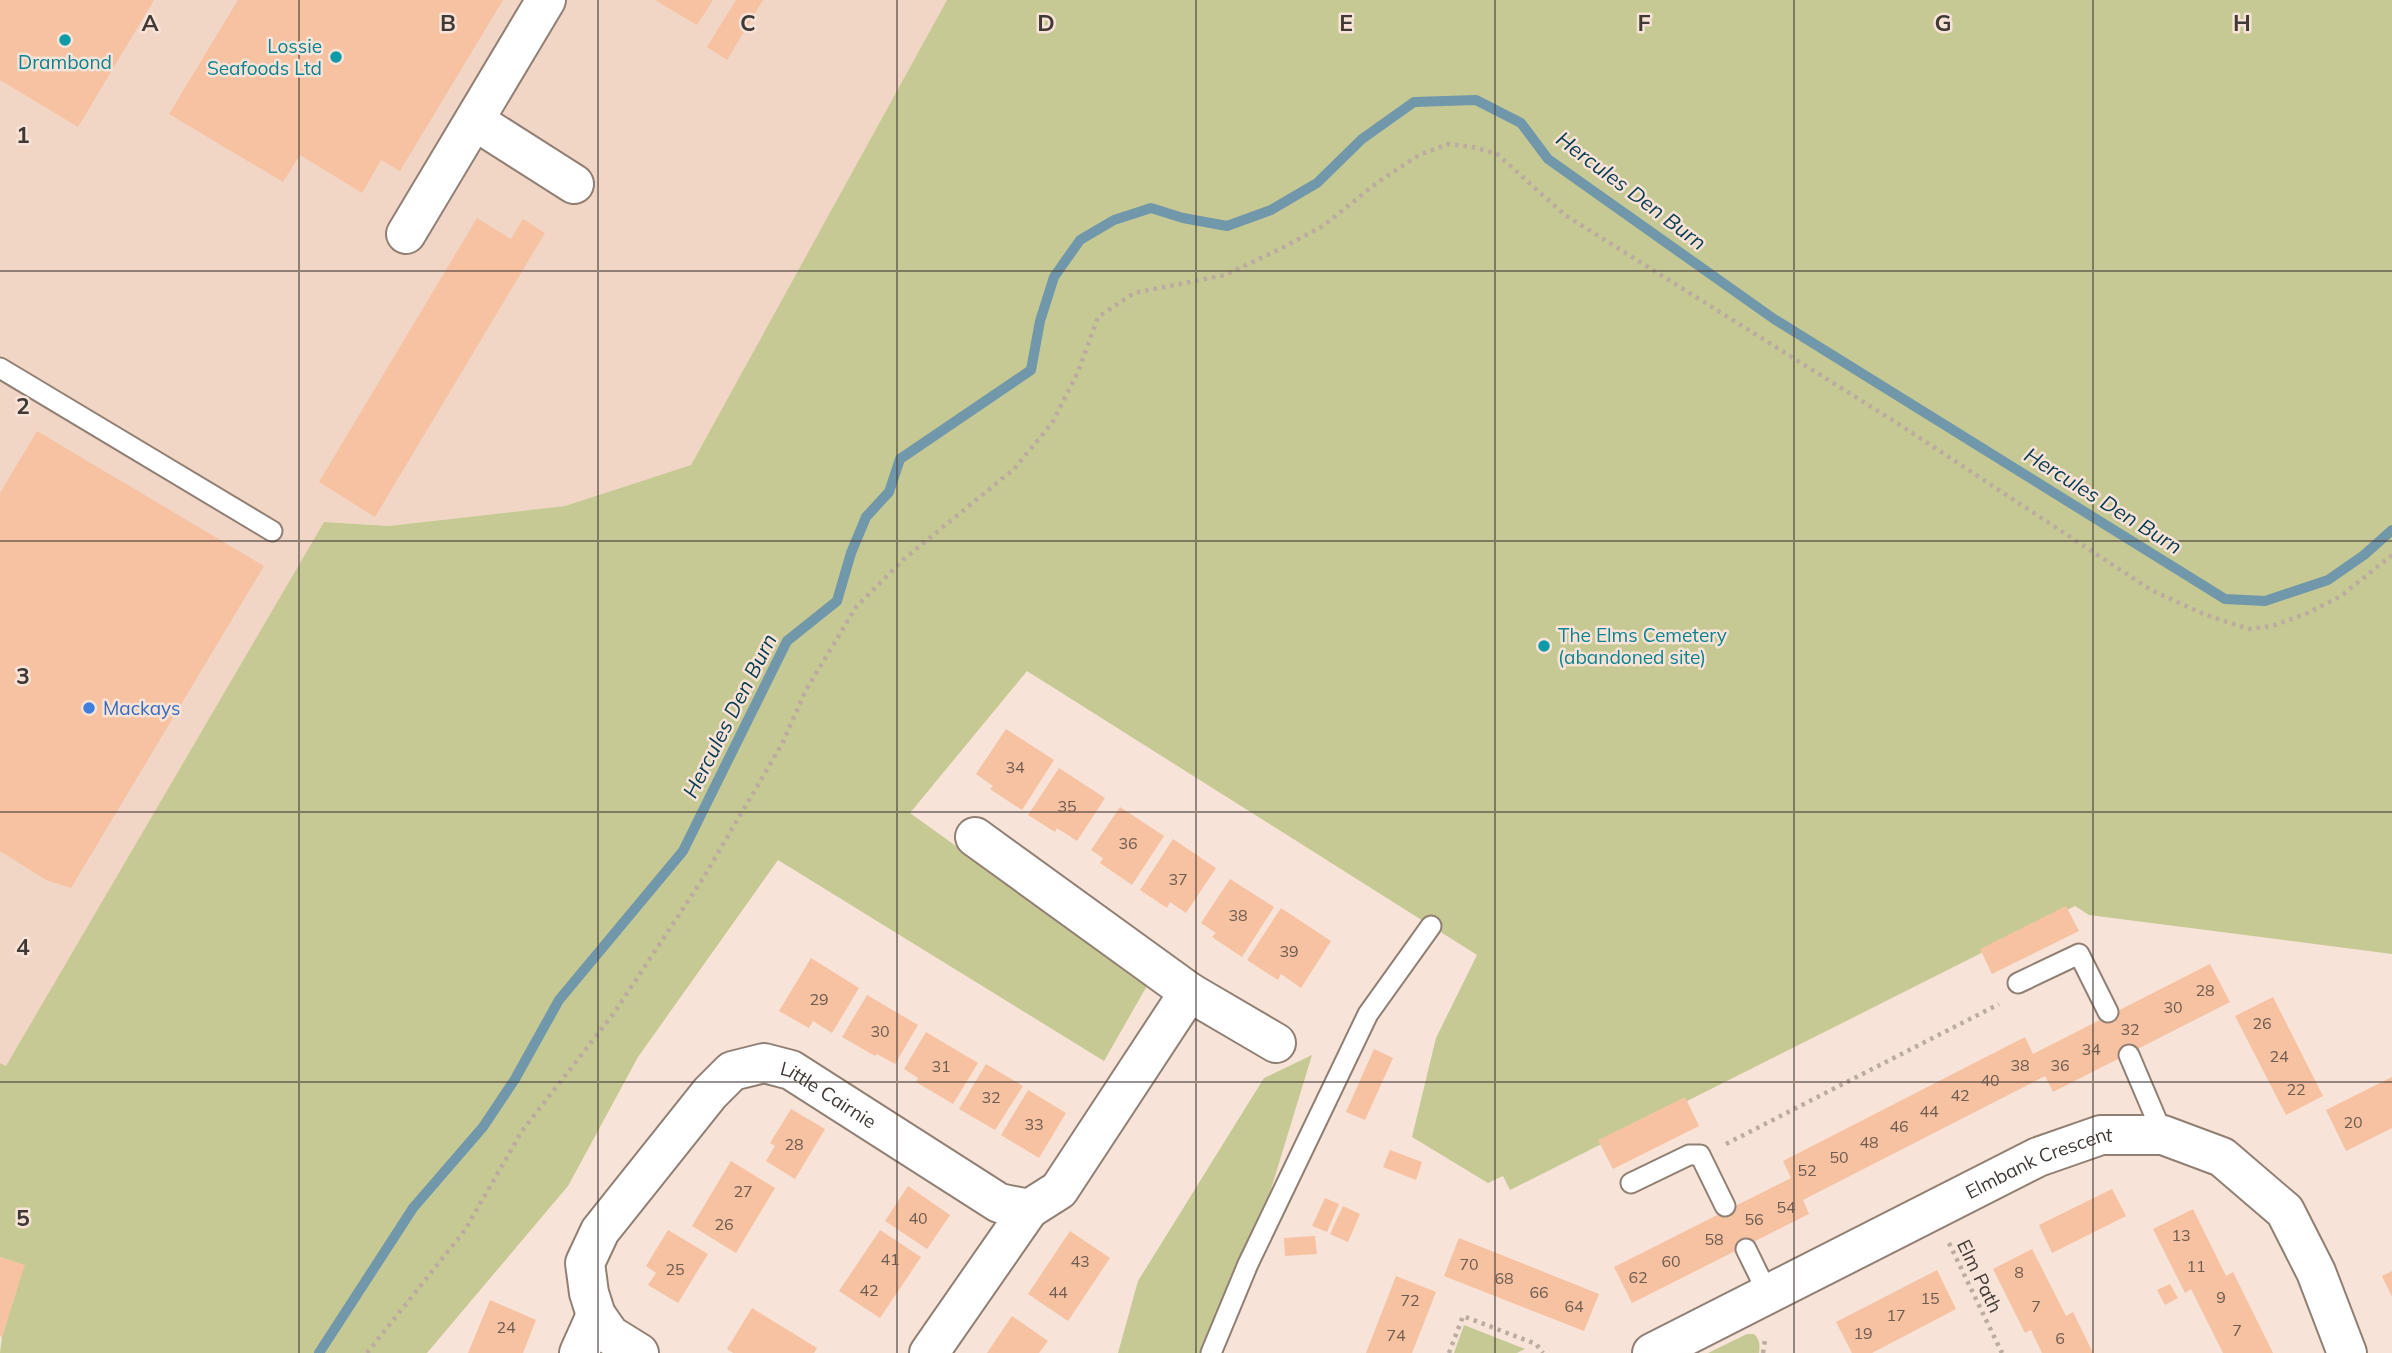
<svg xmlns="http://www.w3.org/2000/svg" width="2392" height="1353" viewBox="0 0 2392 1353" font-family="Mulish,sans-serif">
<rect width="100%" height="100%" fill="#f7e3d7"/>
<path fill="#f1d6c6" d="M 0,0 L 947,0 L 691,465 L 565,506 L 389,526 L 324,522 L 6,1067 L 0,1063 Z"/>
<path fill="#c6c993" d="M 947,0 L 2392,0 L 2392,954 L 2089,915 L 2075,906 L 1510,1190 L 1503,1176 L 1488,1183 L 1412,1137 L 1436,1038 L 1477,955 L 1027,671 L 910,813 L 1148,984 L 1104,1061 L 778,860 L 638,1057 L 568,1186 L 427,1353 L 0,1353 L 2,1337 L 24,1265 L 0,1257 L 0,1063 L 6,1066 L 324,522 L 389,526 L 565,506 L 691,465 Z
M 1312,1055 L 1221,1353 L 1118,1353 L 1138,1281 L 1264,1078 Z
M 1464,1325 L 1525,1349 L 1517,1353 L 1454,1353 Z
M 1747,1334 L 1754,1334 C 1760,1340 1760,1345 1759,1353 L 1708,1353 Z"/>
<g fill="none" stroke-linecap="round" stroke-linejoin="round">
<path stroke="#7197ab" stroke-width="10" d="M 319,1353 L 413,1208 L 483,1127 L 515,1079 L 559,1000 L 683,851 L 787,641 L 837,601 L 851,553 L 866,517 L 889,492 L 900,459 L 1031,370 L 1040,321 L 1054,277 L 1080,240 L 1114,220 L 1151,208 L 1183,218 L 1227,226 L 1271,210 L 1317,183 L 1362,139 L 1414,102 L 1476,100 L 1521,123 L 1548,159 L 1774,319 L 2225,599 L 2265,601 L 2328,580 L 2364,555 L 2392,530"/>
</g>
<path fill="#f6c2a2" d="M 0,0 L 154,0 L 78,127 L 0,80 Z
M 238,0 L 503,0 L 400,171 L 381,160 L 362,193 L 300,155 L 283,182 L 169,114 Z
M 655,0 L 713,0 L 697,25 Z
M 736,0 L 763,0 L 727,60 L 707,47 Z
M 477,218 L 511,239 L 523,219 L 545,233 L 375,517 L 319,482 Z
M 37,431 L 264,566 L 71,888 L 46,880 L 0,851 L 0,493 Z
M 1006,729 L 1054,760 L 1022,810 L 990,789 L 993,786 L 976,774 Z
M 1059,768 L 1105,798 L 1077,841 L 1057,828 L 1055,832 L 1028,815 Z
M 1120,807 L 1164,836 L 1132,885 L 1100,863 L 1103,858 L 1091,850 Z
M 1173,839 L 1216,868 L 1186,913 L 1170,902 L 1167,908 L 1140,890 Z
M 1230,879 L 1274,907 L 1242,957 L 1212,937 L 1216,933 L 1201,923 Z
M 2066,906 L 2079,931 L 1992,974 L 1980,949 Z
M 1281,908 L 1331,941 L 1301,988 L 1281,974 L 1278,980 L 1247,960 Z
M 811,958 L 859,988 L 832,1033 L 813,1021 L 809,1028 L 779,1011 Z
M 2210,964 L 2230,1002 L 2053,1092 L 2045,1076 L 1803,1200 L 1809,1214 L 1632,1303 L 1614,1267 L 1791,1178 L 1783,1161 L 2025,1037 L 2033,1054 Z
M 867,995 L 918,1025 L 895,1064 L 877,1054 L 875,1056 L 842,1037 Z
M 2273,997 L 2323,1096 L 2286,1115 L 2235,1016 Z
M 926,1032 L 978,1063 L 953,1104 L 916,1082 L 918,1078 L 904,1069 Z
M 1374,1049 L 1393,1058 L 1365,1120 L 1346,1112 Z
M 986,1064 L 1023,1086 L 995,1130 L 959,1109 Z
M 2392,1077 L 2392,1128 L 2346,1151 L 2326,1110 Z
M 1028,1090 L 1066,1113 L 1039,1158 L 1001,1135 Z
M 1685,1097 L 1699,1126 L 1613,1169 L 1598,1140 Z
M 791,1109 L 825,1129 L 795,1179 L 766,1161 L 775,1146 L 770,1143 Z
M 1390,1150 L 1422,1162 L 1416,1180 L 1383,1167 Z
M 731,1161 L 775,1188 L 736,1253 L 692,1226 Z
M 908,1186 L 950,1215 L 927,1249 L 885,1221 Z
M 2112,1189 L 2126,1216 L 2052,1253 L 2039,1225 Z
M 1325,1198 L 1339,1204 L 1327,1232 L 1312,1226 Z
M 1343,1206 L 1360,1214 L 1348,1242 L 1330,1234 Z
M 2193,1209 L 2226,1276 L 2233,1272 L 2273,1353 L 2223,1353 L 2191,1289 L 2185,1293 L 2153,1229 Z
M 668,1230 L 708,1254 L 678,1303 L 648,1285 L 656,1273 L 646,1266 Z
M 880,1230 L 921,1257 L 880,1318 L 839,1291 Z
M 1070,1231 L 1110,1258 L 1068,1321 L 1028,1294 Z
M 1315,1236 L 1317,1254 L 1285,1256 L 1284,1238 Z
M 1459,1238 L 1599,1294 L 1584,1331 L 1444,1276 Z
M 2032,1249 L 2066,1316 L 2073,1312 L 2093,1353 L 2042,1353 L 2031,1330 L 2025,1333 L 1993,1269 Z
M 0,1257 L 25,1265 L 2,1337 L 0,1336 Z
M 1937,1270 L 1956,1309 L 1872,1353 L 1852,1353 L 1836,1322 Z
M 2392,1271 L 2392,1297 L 2382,1276 Z
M 1396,1276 L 1436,1292 L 1412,1353 L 1366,1353 Z
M 2170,1284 L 2178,1298 L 2165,1305 L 2157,1290 Z
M 490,1300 L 536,1320 L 523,1353 L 468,1353 Z
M 752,1308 L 817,1348 L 814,1353 L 733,1353 L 727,1349 Z
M 1012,1316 L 1048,1341 L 1039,1353 L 987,1353 Z"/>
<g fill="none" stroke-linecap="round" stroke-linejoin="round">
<g stroke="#917f74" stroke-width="23">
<path id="service" d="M 0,368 L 272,531
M 2018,983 L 2079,954 L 2108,1012
M 2129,1055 L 2163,1135
M 1631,1183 L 1689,1155 L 1700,1155 L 1725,1206
M 1746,1249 L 1768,1294
M 1211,1353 L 1248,1264 L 1368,1014 L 1431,926"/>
</g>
<g stroke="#917f74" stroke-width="42">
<g id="minor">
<path d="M 475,121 L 574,184"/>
<path d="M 406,234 L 546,0"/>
<path d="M 1189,992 L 1276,1043"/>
<path d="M 579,1353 L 596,1315"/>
<path id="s1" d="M 639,1353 L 610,1335 L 596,1315 L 589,1293 L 585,1263 L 600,1231 L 710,1093 L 732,1071 L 764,1063 L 791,1070 L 999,1203 L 1029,1209 L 1059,1190 L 1189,992 L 975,837"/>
<path d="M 929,1353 L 1029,1209"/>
<path id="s2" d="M 1652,1353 L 2038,1157 L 2101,1135 L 2163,1135 L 2222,1157 L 2285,1211 L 2316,1272 L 2347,1353"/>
</g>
</g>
<path stroke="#bbaba1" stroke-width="4.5" stroke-dasharray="3.5 5" stroke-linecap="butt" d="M 1726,1144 L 1999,1004
M 1949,1243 L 2002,1353
M 367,1353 L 465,1230 L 522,1131 L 614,1013 L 702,880 L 782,744 L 806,690 L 856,607 L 904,559 L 1014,469 L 1052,423 L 1078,372 L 1098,317 L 1134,293 L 1225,275 L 1282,248 L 1323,226 L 1378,182 L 1419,155 L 1448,144 L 1473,147 L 1497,154 L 1565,215 L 1897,423 L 2151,590 L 2206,615 L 2249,629 L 2272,626 L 2308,613 L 2341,596 L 2392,555
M 1449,1353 L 1463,1316 L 1536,1344 L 1543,1353
M 1763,1353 L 1765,1340"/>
<use href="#service" stroke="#fff" stroke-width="19"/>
<use href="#minor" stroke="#fff" stroke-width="38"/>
</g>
<path fill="none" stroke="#413935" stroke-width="2" stroke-opacity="0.55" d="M 299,0 L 299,1353M 598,0 L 598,1353M 897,0 L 897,1353M 1196,0 L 1196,1353M 1495,0 L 1495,1353M 1794,0 L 1794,1353M 2093,0 L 2093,1353M 0,271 L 2392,271M 0,541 L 2392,541M 0,812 L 2392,812M 0,1082 L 2392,1082"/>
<g fill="#0f9aa8" stroke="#f7e3d7" stroke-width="2.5">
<circle cx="65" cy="40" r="7"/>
<circle cx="336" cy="57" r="7"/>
<circle cx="1544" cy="646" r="7"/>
</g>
<circle fill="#3f7fe0" stroke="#f7e3d7" stroke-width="2.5" cx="89" cy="708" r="7"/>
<g text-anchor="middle" stroke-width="5" stroke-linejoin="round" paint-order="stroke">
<g font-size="16" fill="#6e5b50">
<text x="1015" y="773">34</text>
<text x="1067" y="812">35</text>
<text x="1128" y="849">36</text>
<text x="1178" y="885">37</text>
<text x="1238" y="921">38</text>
<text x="1289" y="957">39</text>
<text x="2205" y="996">28</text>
<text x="819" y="1005">29</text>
<text x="2173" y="1013">30</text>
<text x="2262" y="1029">26</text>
<text x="2130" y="1035">32</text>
<text x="880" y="1037">30</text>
<text x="2091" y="1055">34</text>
<text x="2279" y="1062">24</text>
<text x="2020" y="1071">38</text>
<text x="2060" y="1071">36</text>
<text x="941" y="1072">31</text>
<text x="1990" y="1086">40</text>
<text x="2296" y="1095">22</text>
<text x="1960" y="1101">42</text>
<text x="991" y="1103">32</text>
<text x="1929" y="1117">44</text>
<text x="2353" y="1128">20</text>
<text x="1034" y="1130">33</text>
<text x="1899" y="1132">46</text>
<text x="1869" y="1148">48</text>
<text x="794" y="1150">28</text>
<text x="1839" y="1163">50</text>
<text x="1807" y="1176">52</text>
<text x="743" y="1197">27</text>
<text x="1786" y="1213">54</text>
<text x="918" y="1224">40</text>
<text x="1754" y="1225">56</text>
<text x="724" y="1230">26</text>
<text x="2181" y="1241">13</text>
<text x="1714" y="1245">58</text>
<text x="890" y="1265">41</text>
<text x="1080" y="1267">43</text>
<text x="1671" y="1267">60</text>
<text x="1469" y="1270">70</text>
<text x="2196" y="1272">11</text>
<text x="675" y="1275">25</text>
<text x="2019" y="1278">8</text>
<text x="1638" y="1283">62</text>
<text x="1504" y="1284">68</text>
<text x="869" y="1296">42</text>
<text x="1058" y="1298">44</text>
<text x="1539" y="1298">66</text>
<text x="2221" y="1303">9</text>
<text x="1930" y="1304">15</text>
<text x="1410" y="1306">72</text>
<text x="1574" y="1312">64</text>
<text x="2036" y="1312">7</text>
<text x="1896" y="1321">17</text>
<text x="506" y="1333">24</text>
<text x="2237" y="1336">7</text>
<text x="1863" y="1339">19</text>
<text x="1396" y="1341">74</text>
<text x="2060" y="1344">6</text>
</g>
<g font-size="19" fill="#0d838f" stroke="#f7e3d7" text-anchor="end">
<text x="322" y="53">Lossie<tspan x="322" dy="22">Seafoods Ltd</tspan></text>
<text x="65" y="69" text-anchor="middle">Drambond</text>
<text x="1558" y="642" text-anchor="start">The Elms Cemetery<tspan x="1558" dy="22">(abandoned site)</tspan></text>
</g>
<g font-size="19" fill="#366cbe" stroke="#f7e3d7" text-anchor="start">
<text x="103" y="715">Mackays</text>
</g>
<g font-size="19" fill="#413935" stroke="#f7e3d7">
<text dy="7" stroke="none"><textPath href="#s1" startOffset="460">Little Cairnie</textPath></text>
<text dy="7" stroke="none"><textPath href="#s2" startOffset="432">Elmbank Crescent</textPath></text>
<text transform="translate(1980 1276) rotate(64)" y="7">Elm Path</text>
</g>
<g font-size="21" font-style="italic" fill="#093b50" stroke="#f7e3d7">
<text transform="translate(1631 191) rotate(37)" y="7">Hercules Den Burn</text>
<text transform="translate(2103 501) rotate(32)" y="7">Hercules Den Burn</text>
<text transform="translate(730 716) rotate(-63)" y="7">Hercules Den Burn</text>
</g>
</g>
<g font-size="23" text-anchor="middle" font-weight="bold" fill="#413935" stroke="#f7e3d7" stroke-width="5" stroke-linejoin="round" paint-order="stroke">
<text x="150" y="31">A</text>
<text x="448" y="31">B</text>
<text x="748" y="31">C</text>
<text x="1046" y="31">D</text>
<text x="1346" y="31">E</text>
<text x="1644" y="31">F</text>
<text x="1943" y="31">G</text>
<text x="2242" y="31">H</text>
<text x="23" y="143">1</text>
<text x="23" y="414">2</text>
<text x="23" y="684">3</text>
<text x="23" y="955">4</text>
<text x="23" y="1226">5</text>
</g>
</svg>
